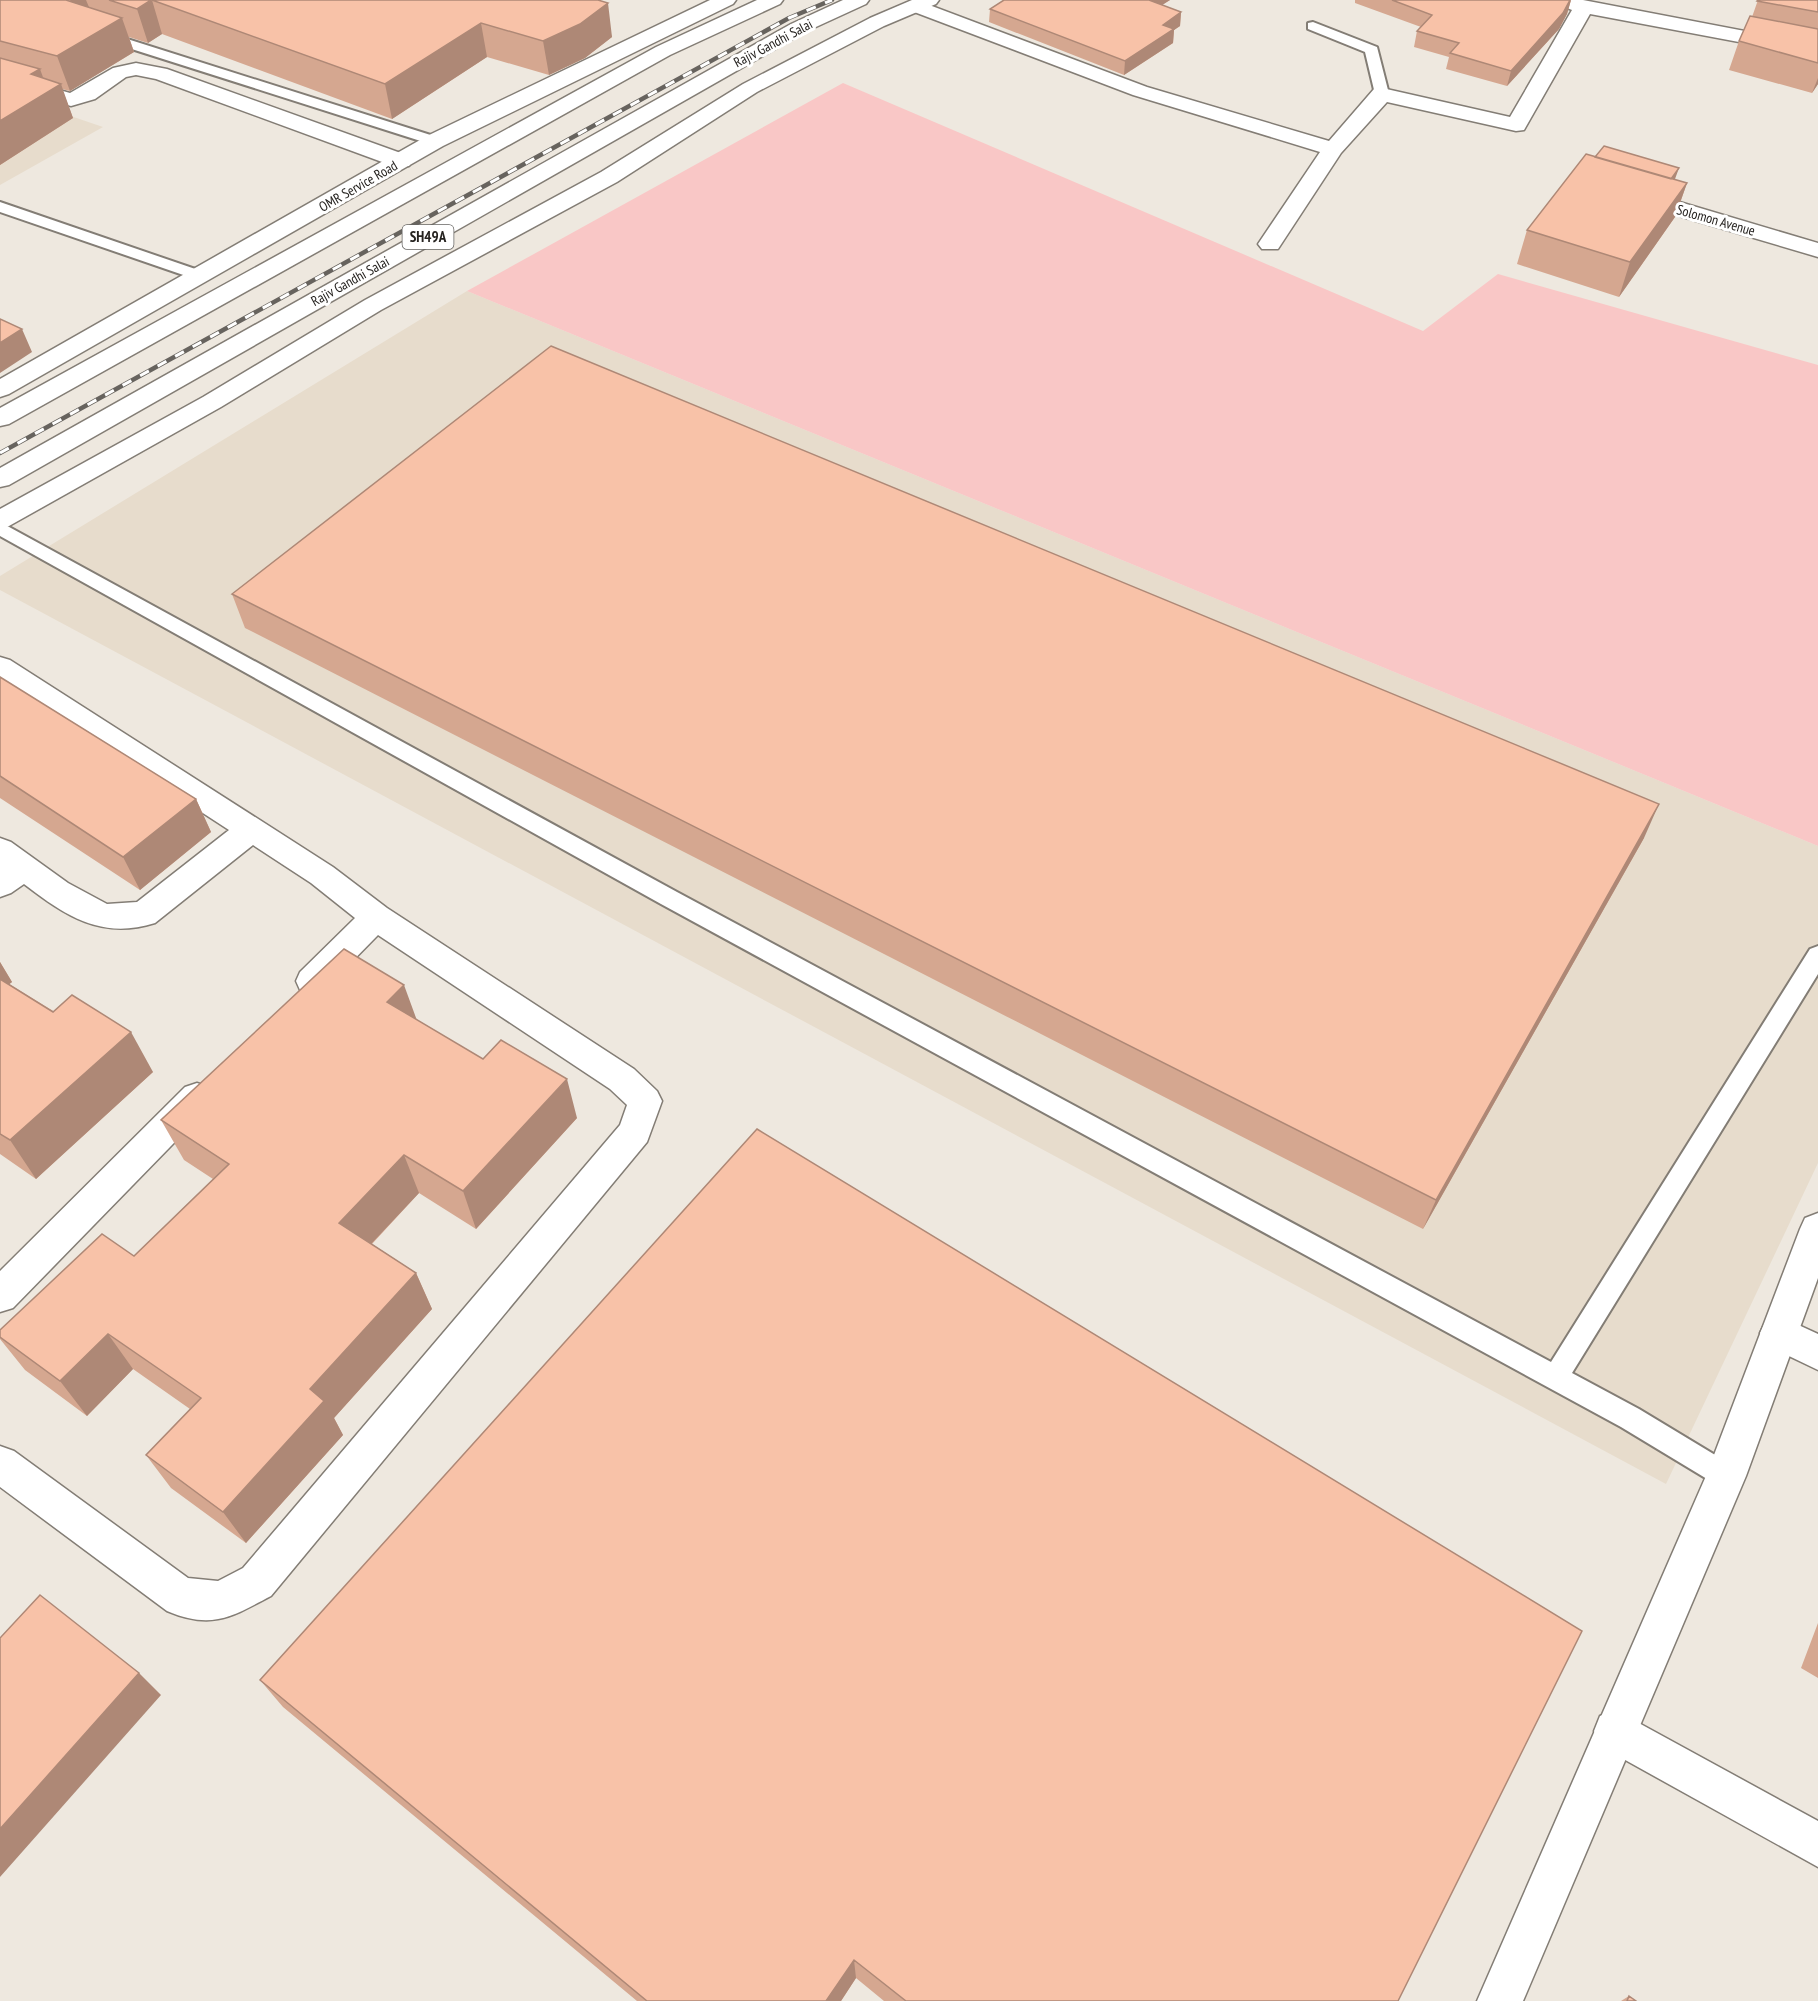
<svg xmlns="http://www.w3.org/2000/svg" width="1818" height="2001" viewBox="0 0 1818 2001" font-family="'PT Sans Narrow',sans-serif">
<rect width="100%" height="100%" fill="#eee8df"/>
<path fill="#e7dccc" d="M 0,92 L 103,127 L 0,185 Z
M 467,291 L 1818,846 L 1818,1163 L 1666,1484 L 0,590 L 0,576 Z"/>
<path fill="#f9c7c6" d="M 843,83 L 1423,331 L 1498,274 L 1818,365 L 1818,846 L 467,291 Z"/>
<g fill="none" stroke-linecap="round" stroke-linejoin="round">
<g stroke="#837d75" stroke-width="4">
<path id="lane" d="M 1313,22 L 1377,47 L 1389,94 L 1387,97 L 1377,97 L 1375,94 L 1365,52 L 1308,29 L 1308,23 Z
M 102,31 L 440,138 L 442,141 L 435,145 L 430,144 L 97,38 L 97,32 Z
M 0,202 L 207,273 L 209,276 L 207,279 L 195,279 L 0,212 Z
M 0,522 L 677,892 L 1551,1362 L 1810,949 L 1818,946 L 1818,974 L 1572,1373 L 1639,1409 L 1735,1467 L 1739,1476 L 1735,1485 L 1726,1489 L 1717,1485 L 1621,1427 L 661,904 L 0,536 Z"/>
</g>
<g stroke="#837d75" stroke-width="3">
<path id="street" d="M 916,0 L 1147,87 L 1329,141 L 1374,89 L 1382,88 L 1510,117 L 1572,10 L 1557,4 L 1554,0 L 1583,0 L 1818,45 L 1818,57 L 1590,14 L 1524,130 L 1516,131 L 1387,102 L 1341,153 L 1278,249 L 1262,249 L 1258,244 L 1320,152 L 1133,95 L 909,10 L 906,6 L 909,2 Z
M 136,63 L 167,69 L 409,156 L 412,161 L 409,166 L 393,166 L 156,79 L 136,75 L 126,77 L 95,99 L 71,106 L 0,86 L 0,73 L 70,93 L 113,68 Z
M 1636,189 L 1818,243 L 1818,257 L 1628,201 L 1625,196 L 1628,191 Z
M 0,657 L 10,660 L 333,867 L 387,908 L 634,1069 L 657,1091 L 662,1101 L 647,1142 L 271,1596 C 231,1617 212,1630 167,1611 L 0,1487 L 0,1446 L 14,1451 L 188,1578 L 218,1581 L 243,1568 L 620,1125 L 627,1105 L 610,1089 L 378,935 L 324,990 L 312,994 L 300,990 L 296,981 L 300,972 L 355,918 L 311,883 L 253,845 L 155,923 C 101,940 66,916 24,884 L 11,893 L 0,897 L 0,838 L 11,842 L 68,883 L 107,904 L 137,902 L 229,830 L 0,681 Z
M 197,1083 L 209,1087 L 214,1097 L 209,1107 L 13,1308 L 0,1312 L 0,1271 L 185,1087 Z
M 1779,1316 L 1818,1334 L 1818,1370 L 1766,1345 L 1760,1333 L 1766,1321 Z
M 1615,1710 L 1818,1821 L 1818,1867 L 1600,1746 L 1594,1731 L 1600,1716 Z"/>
</g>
<g stroke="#837d75" stroke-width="3">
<path id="secondary" d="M 710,0 L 736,0 L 733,4 L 443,146 L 9,394 L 0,397 L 0,379 L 427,136 Z
M 912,0 L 939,0 L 936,4 L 884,26 L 757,92 L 617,182 L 381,310 L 221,407 L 9,526 L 0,529 L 0,509 L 203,397 L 365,300 L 601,172 L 743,84 L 870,18 Z
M 1818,1213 L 1818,1278 L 1746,1476 L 1523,2001 L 1477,2001 L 1706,1476 L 1800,1229 L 1805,1218 Z"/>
</g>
<g stroke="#837d75" stroke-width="3">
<path id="primary" d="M 757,0 L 783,0 L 780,4 L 670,55 L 9,424 L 0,426 L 0,408 L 656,47 Z
M 843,0 L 869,0 L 866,4 L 805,32 L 9,485 L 0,487 L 0,468 L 791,24 Z"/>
</g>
<use href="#lane" fill="#fff" fill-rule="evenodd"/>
<use href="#street" fill="#fff" fill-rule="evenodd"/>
<use href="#secondary" fill="#fff" fill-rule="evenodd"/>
<use href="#primary" fill="#fff" fill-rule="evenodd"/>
<g stroke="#67635e" stroke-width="4.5">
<path id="rail" d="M 0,453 L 789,18 L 832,0"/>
</g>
<use href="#rail" stroke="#fff" stroke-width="3" stroke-dasharray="10" stroke-linecap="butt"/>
</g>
<path fill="#d5a790" d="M 0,0 L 599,0 L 612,37 L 585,58 L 549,75 L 487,57 L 392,119 L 162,34 L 148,43 L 129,37 L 134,52 L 70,91 L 62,89 L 73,118 L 0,165 Z
M 1004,0 L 1170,0 L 1162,5 L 1181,12 L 1180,26 L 1174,30 L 1173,43 L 1124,75 L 989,22 L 990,9 Z
M 1355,0 L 1571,0 L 1567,14 L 1559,29 L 1507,86 L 1446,69 L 1449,57 L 1414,47 L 1417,31 L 1421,27 L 1355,3 Z
M 1758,0 L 1818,0 L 1818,84 L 1812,93 L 1729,70 L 1739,41 L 1752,17 Z
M 1675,180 L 1687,183 L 1675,217 L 1619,297 L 1517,264 L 1527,230 Z
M 232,594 L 1644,838 L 1423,1229 L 245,628 Z
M 0,677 L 196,799 L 211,832 L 140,890 L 0,798 Z
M 0,962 L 12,982 L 9,984 L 153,1072 L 36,1179 L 0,1154 Z
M 416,1019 L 577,1118 L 476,1229 L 419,1193 L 372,1244 L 416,1273 L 432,1309 L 334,1418 L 343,1435 L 246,1543 L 171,1488 L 146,1455 L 190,1409 L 133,1369 L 87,1416 L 25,1370 L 0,1339 L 0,1330 L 134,1256 L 213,1179 L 184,1160 L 161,1120 Z
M 1818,1623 L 1818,1678 L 1801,1668 Z
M 260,1680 L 1398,2001 L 884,2001 L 856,1978 L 841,2001 L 637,2001 L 283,1707 Z
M 1629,1996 L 1636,2001 L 1621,2001 Z"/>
<path fill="#ae8876" d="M 70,0 L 86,0 L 91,12 L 77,21 Z
M 152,0 L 162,34 L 148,43 L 137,9 Z
M 1149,0 L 1170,0 L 1148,14 Z
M 1571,0 L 1567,14 L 1559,29 L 1507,86 L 1511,71 Z
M 608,3 L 612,37 L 585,58 L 549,75 L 543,41 Z
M 1181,12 L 1180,26 L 1174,30 L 1173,43 L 1124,75 L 1125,61 L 1163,25 Z
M 122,18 L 134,52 L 70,91 L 57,56 Z
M 481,23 L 487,57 L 392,119 L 385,84 Z
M 40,69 L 48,91 L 61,84 L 73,118 L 0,165 L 0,121 L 31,74 Z
M 1818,78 L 1818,84 L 1812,93 Z
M 1679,168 L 1675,179 L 1668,183 Z
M 1687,183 L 1675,217 L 1619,297 L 1630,262 Z
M 22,329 L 32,352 L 0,373 L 0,343 Z
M 196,799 L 211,832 L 140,890 L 123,857 Z
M 1659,804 L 1644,838 L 1423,1229 L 1436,1200 Z
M 0,962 L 12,982 L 0,992 Z
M 404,985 L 419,1026 L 387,1002 Z
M 131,1032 L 153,1072 L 36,1179 L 10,1140 Z
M 567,1079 L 577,1118 L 476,1229 L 463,1191 Z
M 404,1155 L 419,1193 L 356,1260 L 339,1223 Z
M 416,1273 L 432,1309 L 334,1418 L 343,1435 L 246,1543 L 223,1512 L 310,1389 Z
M 108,1334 L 133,1369 L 87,1416 L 60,1381 Z
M 139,1673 L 161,1695 L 0,1877 L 0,1829 Z
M 854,1960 L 856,1978 L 841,2001 L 826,2001 Z"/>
<path fill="#f8c2a8" stroke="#ae8876" stroke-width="1.5" d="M 0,0 L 66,0 L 122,18 L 57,56 L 0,41 Z
M 109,0 L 151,0 L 137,9 Z
M 152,0 L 598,0 L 608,3 L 580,24 L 543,41 L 481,23 L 385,84 Z
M 1004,0 L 1149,0 L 1181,12 L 1163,25 L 1174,29 L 1125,61 L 990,9 Z
M 1392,0 L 1570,0 L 1563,13 L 1511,71 L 1450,53 L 1459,43 L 1417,31 L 1432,15 Z
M 1758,0 L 1818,0 L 1818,12 L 1757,1 Z
M 1750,16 L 1818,29 L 1818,63 L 1739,41 Z
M 0,58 L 40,69 L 31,74 L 61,84 L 0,121 Z
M 1604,146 L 1679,168 L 1671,179 L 1595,157 Z
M 1586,154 L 1687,183 L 1630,262 L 1527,230 Z
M 0,319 L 22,329 L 0,343 Z
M 551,346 L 1659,804 L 1436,1200 L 232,594 Z
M 0,677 L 196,799 L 123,857 L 0,776 Z
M 344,949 L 404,985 L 387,1002 L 483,1059 L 501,1040 L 567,1079 L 463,1191 L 404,1155 L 339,1223 L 416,1273 L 310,1389 L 324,1401 L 223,1512 L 146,1455 L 201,1398 L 108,1334 L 60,1381 L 0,1337 L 0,1330 L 102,1234 L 134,1256 L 229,1164 L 161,1120 Z
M 0,979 L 53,1012 L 72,995 L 131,1032 L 10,1140 L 0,1134 Z
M 757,1129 L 1582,1631 L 1398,2001 L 906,2001 L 854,1960 L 826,2001 L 647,2001 L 260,1680 Z
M 40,1595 L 139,1673 L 0,1829 L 0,1638 Z
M 1629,1996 L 1636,2001 L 1627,2001 Z"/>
<g text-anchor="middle" stroke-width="6" stroke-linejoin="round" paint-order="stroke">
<g font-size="14" fill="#25221f" stroke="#fff">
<text transform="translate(773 43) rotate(-28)" y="5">Rajiv Gandhi Salai</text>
<text transform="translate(358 186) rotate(-30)" y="5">OMR Service Road</text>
<text transform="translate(1716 220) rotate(16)" y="5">Solomon Avenue</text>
<text transform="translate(350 281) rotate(-29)" y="5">Rajiv Gandhi Salai</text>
</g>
<rect fill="#fff" stroke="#666462" stroke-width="1.5" x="402.5" y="225" width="51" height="24" rx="4.5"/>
<g font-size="15" font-weight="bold" fill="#25221f">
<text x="428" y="242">SH49A</text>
</g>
</g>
</svg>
